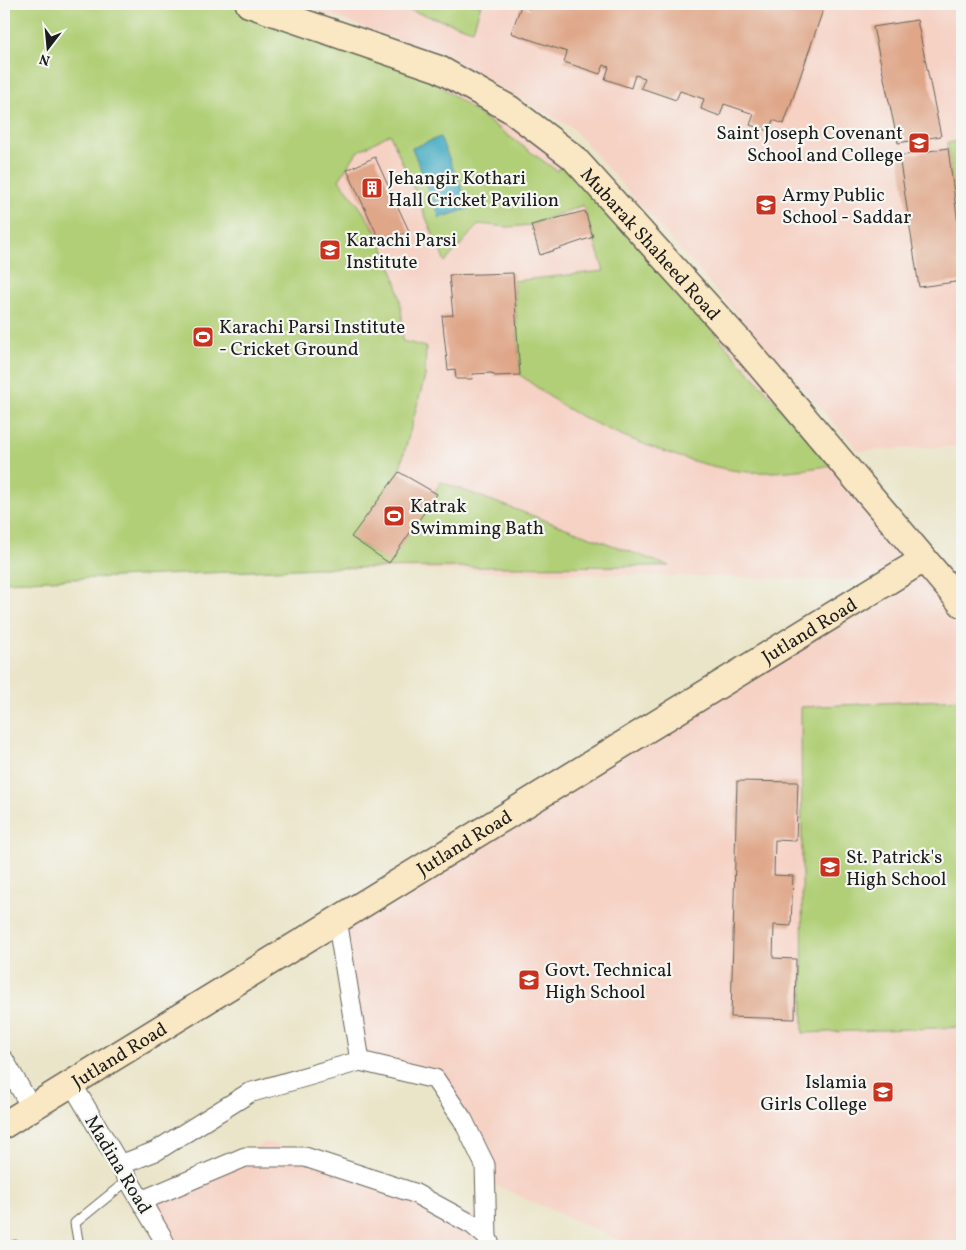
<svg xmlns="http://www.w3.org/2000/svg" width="966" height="1250" viewBox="0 0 966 1250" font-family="Vollkorn,serif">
<rect width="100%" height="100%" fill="#f6f6f2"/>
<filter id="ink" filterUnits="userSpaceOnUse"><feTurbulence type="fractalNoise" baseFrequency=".02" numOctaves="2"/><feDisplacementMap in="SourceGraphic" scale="10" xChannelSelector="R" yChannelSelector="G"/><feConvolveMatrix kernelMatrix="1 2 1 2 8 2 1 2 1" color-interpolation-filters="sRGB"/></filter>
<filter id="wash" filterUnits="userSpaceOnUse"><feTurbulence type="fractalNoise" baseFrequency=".0096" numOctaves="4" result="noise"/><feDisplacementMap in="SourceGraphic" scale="20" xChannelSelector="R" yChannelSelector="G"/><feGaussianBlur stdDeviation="1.12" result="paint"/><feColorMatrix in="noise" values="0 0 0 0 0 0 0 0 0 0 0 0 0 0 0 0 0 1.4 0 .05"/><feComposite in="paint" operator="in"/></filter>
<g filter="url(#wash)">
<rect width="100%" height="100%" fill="#eae5c9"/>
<path fill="#f6d2c5" d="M 4,4 L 249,4 L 439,69 L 573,158 L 962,604 L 962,1246 L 632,1246 L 488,1182 L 436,1078 L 364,1064 L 341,917 L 888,581 L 318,568 L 4,582 Z
M 298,4 L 962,4 L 962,446 L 859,451 L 572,128 L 446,57 Z
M 267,1142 L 490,1221 L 496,1246 L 166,1246 L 141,1201 Z"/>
<path fill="#b0cf76" stroke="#667649" d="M 4,4 L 227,4 L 418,70 L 557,171 L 563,163 L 832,465 C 805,470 777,473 749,472 C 700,469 617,436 573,412 C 555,402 537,387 520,375 L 514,281 L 604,271 L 583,205 L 531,225 L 508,227 L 479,224 L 445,262 L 390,134 L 357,152 L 339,180 C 378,226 406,280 402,341 L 426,347 L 425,376 L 399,472 L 351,538 L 389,562 L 437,494 L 434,492 L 441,482 L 669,566 L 318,568 L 4,582 Z
M 389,4 L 481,4 L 473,30 Z
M 962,141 L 962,239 L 960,239 L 947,143 Z
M 962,699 L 962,1027 L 803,1033 L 801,707 Z"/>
<path fill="#41a9c1" stroke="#2e626e" d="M 440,137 L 470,208 L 440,218 L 412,148 Z"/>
<g id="blocks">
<path fill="#dfa688" d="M 532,4 L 825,4 L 784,124 L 773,120 L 769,131 L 750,125 L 754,114 L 724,104 L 720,116 L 701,109 L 704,99 L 680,91 L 676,100 L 641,88 L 645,78 L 635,75 L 631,88 L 605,79 L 609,67 L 604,65 L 600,74 L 564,62 L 567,52 L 511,33 L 521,6 L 530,9 Z
M 917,20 L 941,136 L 898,143 L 873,27 Z
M 948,148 L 960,239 L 962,239 L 962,281 L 919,287 L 899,156 Z
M 375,157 L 409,231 L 381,243 L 347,170 Z
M 585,211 L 593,237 L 540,255 L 531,225 Z
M 513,273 L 520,375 L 495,376 L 492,373 L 473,374 L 472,379 L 456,379 L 455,369 L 448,370 L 442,316 L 453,315 L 449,275 Z
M 399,472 L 437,494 L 389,563 L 351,537 Z
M 737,781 L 798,782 L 796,841 L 775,840 L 774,875 L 793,876 L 791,926 L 774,925 L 773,958 L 796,959 L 795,1019 L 731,1017 Z"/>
</g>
</g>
<g filter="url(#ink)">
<use href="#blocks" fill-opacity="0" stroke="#646259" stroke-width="1"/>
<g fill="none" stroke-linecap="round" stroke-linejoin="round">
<g stroke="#646259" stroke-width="11">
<path id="lane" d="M 15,1245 L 16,1246
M 79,1246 L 75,1223 L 128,1180"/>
</g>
<g stroke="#646259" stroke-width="21">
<path id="street" d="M 337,919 L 360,1061 L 435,1079 L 463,1120 L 485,1165 L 487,1237
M 4,1060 L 31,1107
M 71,1082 L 161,1235 L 166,1246
M 120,1165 L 156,1151 L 249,1093 L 360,1061
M 141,1201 L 245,1157 L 305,1157 L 414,1193 L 473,1225 L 487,1237 L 490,1245"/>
</g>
<g stroke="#646259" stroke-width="29">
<g id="secondary">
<path id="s1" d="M 249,4 L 439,69 L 510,109 L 573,157 L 741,343 L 962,604"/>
<path id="s2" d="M 4,1125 L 924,559"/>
</g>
</g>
<use href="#lane" stroke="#fff" stroke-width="9"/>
<use href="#street" stroke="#fff" stroke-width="19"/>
<use href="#secondary" stroke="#fae7c3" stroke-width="26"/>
</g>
</g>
<defs>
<g id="university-square" transform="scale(1.125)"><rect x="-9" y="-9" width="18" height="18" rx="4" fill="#c8321e" stroke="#f6f6f2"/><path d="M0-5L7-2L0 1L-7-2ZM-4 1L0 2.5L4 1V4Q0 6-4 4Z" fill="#fff"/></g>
<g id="building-square" transform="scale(1.125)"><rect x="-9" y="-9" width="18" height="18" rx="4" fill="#c8321e" stroke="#f6f6f2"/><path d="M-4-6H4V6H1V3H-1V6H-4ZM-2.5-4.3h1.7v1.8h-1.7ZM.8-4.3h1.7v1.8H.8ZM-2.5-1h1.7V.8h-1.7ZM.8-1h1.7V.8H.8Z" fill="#fff"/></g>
<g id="school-square" transform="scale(1.125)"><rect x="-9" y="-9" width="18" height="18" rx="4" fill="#c8321e" stroke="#f6f6f2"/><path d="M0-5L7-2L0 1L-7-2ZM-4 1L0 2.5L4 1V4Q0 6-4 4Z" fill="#fff"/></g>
<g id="stadium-square" transform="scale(1.125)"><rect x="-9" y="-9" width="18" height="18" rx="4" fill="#c8321e" stroke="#f6f6f2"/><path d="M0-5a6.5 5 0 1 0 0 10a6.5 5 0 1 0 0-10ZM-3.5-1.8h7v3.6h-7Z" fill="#fff"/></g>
</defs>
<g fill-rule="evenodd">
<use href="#university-square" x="919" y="143"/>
<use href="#building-square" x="372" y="188"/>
<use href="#school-square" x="766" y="205"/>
<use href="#school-square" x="330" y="250"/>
<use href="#stadium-square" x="203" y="337"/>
<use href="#stadium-square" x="394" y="516"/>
<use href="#school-square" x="830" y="867"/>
<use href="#school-square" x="529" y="980"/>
<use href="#school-square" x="883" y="1092"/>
</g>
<g text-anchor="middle" stroke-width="4.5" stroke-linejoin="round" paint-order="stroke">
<g font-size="19" fill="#1c1c1c" stroke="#f6f6f2" text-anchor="start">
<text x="903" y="139" text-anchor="end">Saint Joseph Covenant<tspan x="903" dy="22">School and College</tspan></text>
<text x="388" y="184">Jehangir Kothari<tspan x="388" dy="22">Hall Cricket Pavilion</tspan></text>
<text x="782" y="201">Army Public<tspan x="782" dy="22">School - Saddar</tspan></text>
<text x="346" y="246">Karachi Parsi<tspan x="346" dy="22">Institute</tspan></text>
<text x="219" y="333">Karachi Parsi Institute<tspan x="219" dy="22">- Cricket Ground</tspan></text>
<text x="410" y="512">Katrak<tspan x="410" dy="22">Swimming Bath</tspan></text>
<text x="846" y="863">St. Patrick's<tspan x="846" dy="22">High School</tspan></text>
<text x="545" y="976">Govt. Technical<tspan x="545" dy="22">High School</tspan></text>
<text x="867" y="1088" text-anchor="end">Islamia<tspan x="867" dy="22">Girls College</tspan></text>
</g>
<g font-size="19" fill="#1c1c1c" stroke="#f6f6f2">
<text dy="7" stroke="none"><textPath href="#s1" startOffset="478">Mubarak Shaheed Road</textPath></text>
<text dy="7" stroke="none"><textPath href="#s2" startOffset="945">Jutland Road</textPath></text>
<text dy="7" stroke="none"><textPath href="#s2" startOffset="540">Jutland Road</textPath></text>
<text dy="7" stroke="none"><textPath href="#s2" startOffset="135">Jutland Road</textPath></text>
<text transform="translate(119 1164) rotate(59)" y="7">Madina Road</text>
</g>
</g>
<rect width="966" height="1250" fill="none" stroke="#f6f6f2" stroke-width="20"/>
<g transform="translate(48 48) rotate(196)" stroke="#f6f6f2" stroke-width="4" paint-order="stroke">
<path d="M0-4L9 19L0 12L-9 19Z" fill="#1c1c1c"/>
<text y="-8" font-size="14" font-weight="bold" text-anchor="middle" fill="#1c1c1c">N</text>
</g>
</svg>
